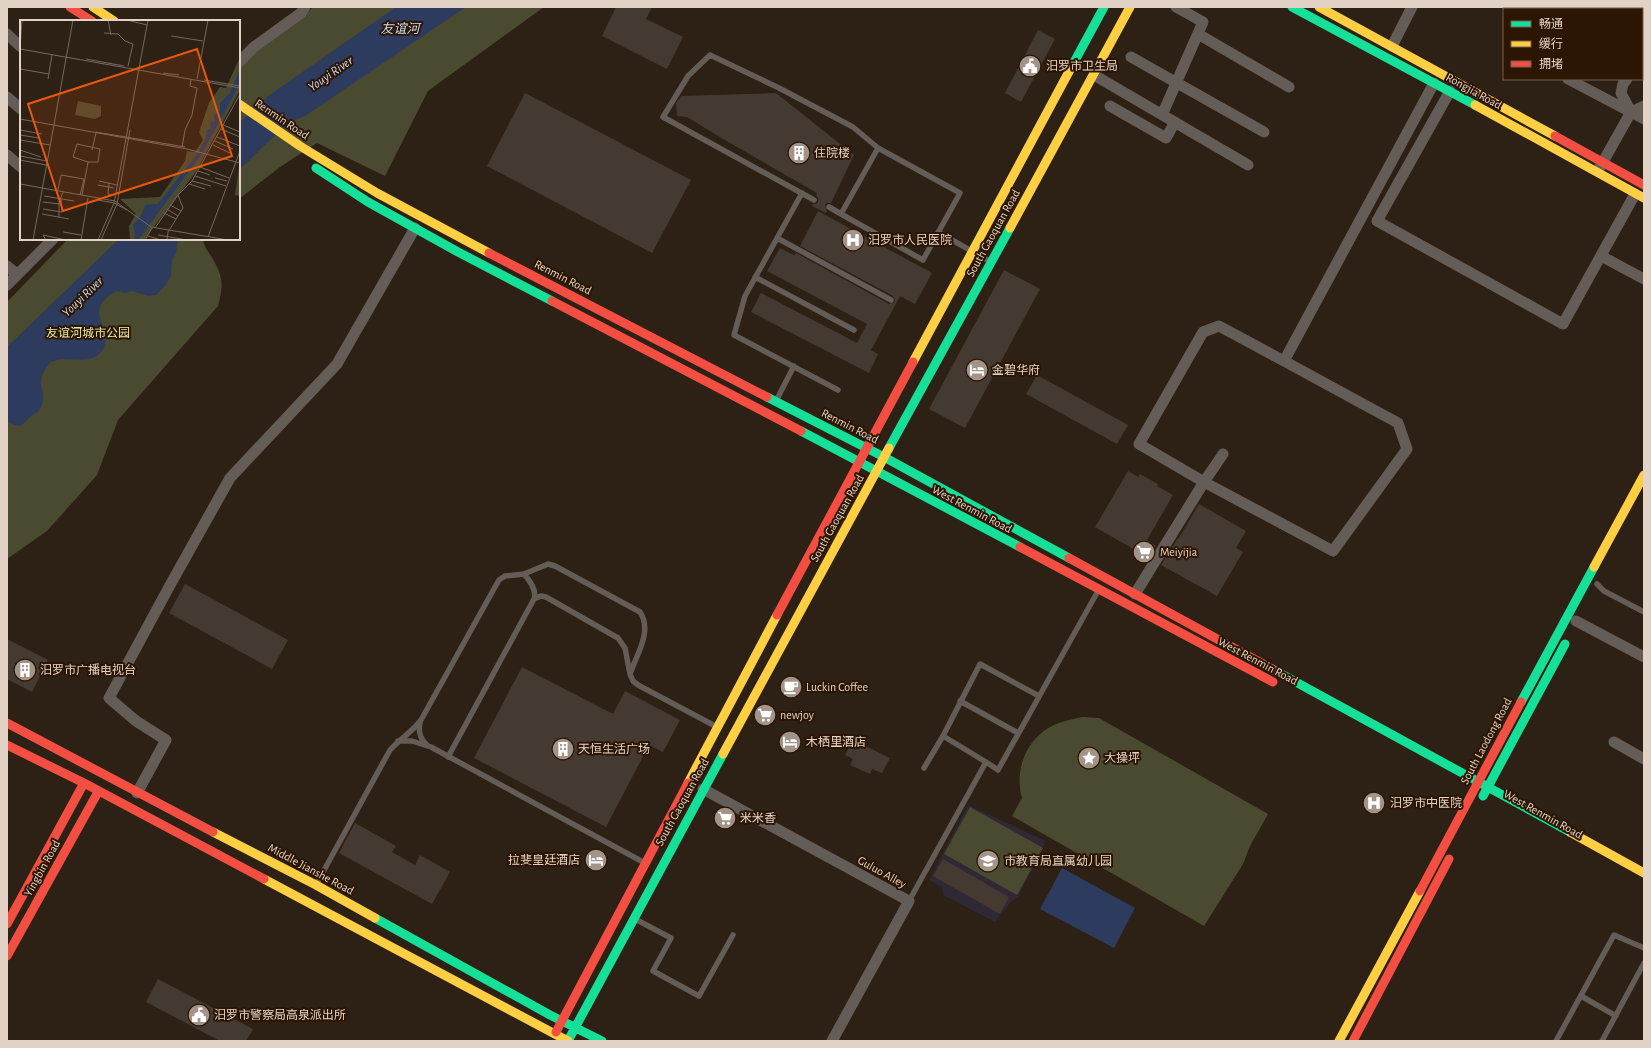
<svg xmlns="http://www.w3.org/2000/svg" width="1651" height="1048" viewBox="0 0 1651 1048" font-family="'Alegreya Sans','Noto Sans SC',sans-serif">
<rect width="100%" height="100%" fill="#2d2015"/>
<path fill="#302834" d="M 968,805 L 1046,841 L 1018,897 L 1011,902 L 995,922 L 943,895 L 942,887 L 929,880 Z"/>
<path fill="#4a4a30" d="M 313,7 L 544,7 L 428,91 L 385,176 L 317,143 L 280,167 L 239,199 L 239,67 L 256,50 L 304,16 Z
M 68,239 L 203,239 C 204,246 207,250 211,256 C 223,276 224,284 218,306 L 118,420 L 97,475 L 47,531 L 7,559 L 7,302 Z
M 1083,717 L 1099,718 L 1268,814 L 1250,846 L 1243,864 L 1204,926 L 1012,816 L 1022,798 C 1014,770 1026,738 1054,725 C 1063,721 1073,719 1083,717 Z
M 970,807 L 1043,848 L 1017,895 L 944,854 Z"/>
<path fill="#2d3b5e" d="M 396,7 L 466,7 L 305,116 L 288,123 L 239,170 L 239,123 L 268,96 Z
M 119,239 L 178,239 L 176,252 L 172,261 L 171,276 L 165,286 L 156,295 L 148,296 L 132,291 L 125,293 L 117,291 C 78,311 118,330 101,352 C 89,367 66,354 51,362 C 47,365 41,375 41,381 C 40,387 44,393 43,399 C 43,403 41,407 39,411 L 32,415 L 21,426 L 15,425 L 7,421 L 7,347 Z
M 1062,868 L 1135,908 L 1114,948 L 1040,909 Z"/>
<path fill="#453a32" d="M 616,7 L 652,7 L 646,19 L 683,37 L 667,69 L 602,36 Z
M 1038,30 L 1055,39 L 1021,102 L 1005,93 Z
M 525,93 L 691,180 L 652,253 L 487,166 Z
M 776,93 L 854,155 L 831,203 L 827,203 L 825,205 L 827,211 L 826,213 L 812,206 L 813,204 L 816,204 L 818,202 L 818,198 L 816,196 L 817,193 L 723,139 L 687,117 L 677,116 L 676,103 L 681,96 Z
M 818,211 L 932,273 L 915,304 L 900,296 L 871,350 L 878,354 L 869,373 L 751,312 L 761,293 L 857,343 L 867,324 L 767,271 L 780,248 L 794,255 L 796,253 L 889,304 L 894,302 L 895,300 L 893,296 L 800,246 Z
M 1004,270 L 1040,289 L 965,428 L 929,409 Z
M 1037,375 L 1128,425 L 1117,444 L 1026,394 Z
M 1128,471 L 1138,477 L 1140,474 L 1158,484 L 1157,486 L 1173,495 L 1147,540 L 1156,546 L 1149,558 L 1095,527 Z
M 1199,504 L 1246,531 L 1236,548 L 1243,552 L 1217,596 L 1161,565 L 1178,538 L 1179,538 Z
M 185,584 L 288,640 L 272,669 L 169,613 Z
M 7,639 L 48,660 L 32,692 L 7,679 Z
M 522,667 L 613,714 L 625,691 L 680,720 L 663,752 L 649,745 L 606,827 L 474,758 Z
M 853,740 L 890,758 L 882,773 L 872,769 L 870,774 L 850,765 L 853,759 L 845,755 Z
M 355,823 L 396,846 L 392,852 L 415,865 L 420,855 L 450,872 L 432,904 L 339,853 Z
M 943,859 L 1009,897 L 1000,914 L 933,876 Z
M 158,979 L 253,1029 L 246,1041 L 220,1041 L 146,1002 Z"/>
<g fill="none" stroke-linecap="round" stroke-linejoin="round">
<path stroke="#645c56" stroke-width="5.5" d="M 878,148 L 960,193 L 923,260 L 841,214 Z
M 802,193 L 745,296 L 734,335 L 838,390
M 814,200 L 663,117 L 688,76 L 710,55 L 779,88 L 853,127 L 878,148
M 829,207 L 841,214
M 938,232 L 991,262
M 777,238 L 891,300
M 755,277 L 854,330
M 777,399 L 794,366
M 1597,584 L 1604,591 L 1644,612
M 534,599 L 541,596 L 546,597 L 618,638 L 625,648 L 630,674
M 960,701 L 1018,733
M 420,723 C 418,732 420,739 427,745
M 943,736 L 986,762
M 398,741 L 412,741 L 431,747 L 643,862
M 448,757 L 534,599 C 537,590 530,581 524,574
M 924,768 L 943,736 L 980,664 L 1039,696
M 317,883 L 390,750 C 400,739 412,732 421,720 L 495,587 L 499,580 L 505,576 L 524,574 L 548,564 L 555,566 L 640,612 C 653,631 636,656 630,674 L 633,681 L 638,685 L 717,727
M 909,901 L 986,762 L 998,770 L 1098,591
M 635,919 L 671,938 L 653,971 L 699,996 L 733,935
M 1581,996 L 1616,1016
M 1556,1041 L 1614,935 L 1644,948
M 1602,1041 L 1644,963"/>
<path stroke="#645c56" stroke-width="11" d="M 1642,25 L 1644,21
M 7,34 L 21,47
M 1198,34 L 1289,87
M 1392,46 L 1412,7
M 1131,57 L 1264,132
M 239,62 L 254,47 L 301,13 L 305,7
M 1094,75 L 1248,165
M 1568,79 L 1644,119
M 1627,79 L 1623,84 L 1621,93 L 1631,112
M 1450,91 L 1377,221 L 1563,324 L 1635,194
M 7,97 L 21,109
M 1110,106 L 1166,138 L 1175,122
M 1162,115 L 1203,22 L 1176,7
M 7,155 L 21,167
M 1599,169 L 1631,112 L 1644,106
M 1601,256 L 1644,279
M 7,266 L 17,274
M 7,285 L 53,239
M 1284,361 L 1219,326 L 1203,332 L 1139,444 L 1204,482 L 1333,551 L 1407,449 L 1398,423 L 1284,361 L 1434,83
M 1135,594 L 1204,482 L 1223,454
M 1576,621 L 1644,657
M 1614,742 L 1644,759
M 703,789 L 909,901 L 832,1041
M 137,793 L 166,740 L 136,721 L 109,698 L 169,587 L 230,478 L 337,364 L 415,228"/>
<path stroke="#16e098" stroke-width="9" d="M 1292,7 L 1475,105
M 1072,66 L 1104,7
M 316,168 L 368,202 L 458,252 L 552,301
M 767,397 L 884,457 L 1069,558
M 801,431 L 1020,547
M 889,448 L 1010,228
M 1272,669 L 1570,832
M 1521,702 L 1594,567
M 1483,796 L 1565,644
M 375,918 L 550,1015 L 602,1041
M 569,1039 L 723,754"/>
<path stroke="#ffcf43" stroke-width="9" d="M 93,7 L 114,21
M 1319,7 L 1555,136
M 239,104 L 300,146 L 377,193 L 489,253
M 1475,105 L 1644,198
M 1010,228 L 1130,7
M 913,362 L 1072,66
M 1594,567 L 1644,475
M 723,754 L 889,448
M 688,783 L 777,615
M 213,832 L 316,885 L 375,918
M 1570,832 L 1644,873
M 264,879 L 568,1041
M 1339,1041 L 1420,891"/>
<path stroke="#f24e42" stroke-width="9" d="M 70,7 L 92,21
M 1555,136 L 1644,185
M 489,253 L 767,397
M 552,301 L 801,431
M 1020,547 L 1273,682
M 1069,558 L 1272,669
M 777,615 L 913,362
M 7,723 L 213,832
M 7,745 L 84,783 L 264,879
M 1420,891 L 1521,702
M 7,924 L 84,783
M 7,956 L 98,792
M 556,1032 L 688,783
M 1353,1041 L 1449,859"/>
</g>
<defs>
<g id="civic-disc" transform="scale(1.15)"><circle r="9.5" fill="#a39489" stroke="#2c1503"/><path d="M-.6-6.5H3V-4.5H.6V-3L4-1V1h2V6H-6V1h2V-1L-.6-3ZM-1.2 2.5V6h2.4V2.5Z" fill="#fff"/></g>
<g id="building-disc" transform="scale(1.15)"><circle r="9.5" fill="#a39489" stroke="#2c1503"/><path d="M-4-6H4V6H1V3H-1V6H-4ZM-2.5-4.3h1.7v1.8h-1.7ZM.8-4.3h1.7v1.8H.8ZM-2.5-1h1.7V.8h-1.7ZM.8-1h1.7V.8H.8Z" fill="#fff"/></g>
<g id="hospital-disc" transform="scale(1.15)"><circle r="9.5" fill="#a39489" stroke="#2c1503"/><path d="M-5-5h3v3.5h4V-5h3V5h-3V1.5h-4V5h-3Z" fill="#fff"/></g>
<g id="hotel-disc" transform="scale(1.15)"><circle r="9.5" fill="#a39489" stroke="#2c1503"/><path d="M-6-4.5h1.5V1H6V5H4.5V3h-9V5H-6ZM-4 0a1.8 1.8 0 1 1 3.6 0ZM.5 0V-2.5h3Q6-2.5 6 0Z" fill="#fff"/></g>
<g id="supermarket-disc" transform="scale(1.15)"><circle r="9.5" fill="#a39489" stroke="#2c1503"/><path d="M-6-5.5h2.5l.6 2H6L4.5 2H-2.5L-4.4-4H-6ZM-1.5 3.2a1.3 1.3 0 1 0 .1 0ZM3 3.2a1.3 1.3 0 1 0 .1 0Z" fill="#fff"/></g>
<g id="cafe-disc" transform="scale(1.15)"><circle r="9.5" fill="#a39489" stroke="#2c1503"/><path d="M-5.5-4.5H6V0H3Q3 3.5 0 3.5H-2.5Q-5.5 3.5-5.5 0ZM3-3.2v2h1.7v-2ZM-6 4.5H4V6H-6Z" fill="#fff"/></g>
<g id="sight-disc" transform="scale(1.15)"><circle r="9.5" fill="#a39489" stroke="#2c1503"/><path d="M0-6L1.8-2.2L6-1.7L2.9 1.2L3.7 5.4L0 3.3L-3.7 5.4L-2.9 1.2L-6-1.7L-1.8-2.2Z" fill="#fff"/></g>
<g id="school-disc" transform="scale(1.15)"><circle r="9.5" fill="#a39489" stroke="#2c1503"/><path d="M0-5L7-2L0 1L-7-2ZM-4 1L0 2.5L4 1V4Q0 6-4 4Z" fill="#fff"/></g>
</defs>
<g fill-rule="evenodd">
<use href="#civic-disc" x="1030" y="66"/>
<use href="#building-disc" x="799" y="153"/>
<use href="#hospital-disc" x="853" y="240"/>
<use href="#hotel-disc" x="977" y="370"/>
<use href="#supermarket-disc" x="1144" y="552"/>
<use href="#building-disc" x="25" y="670"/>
<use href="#cafe-disc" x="791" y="687"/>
<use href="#supermarket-disc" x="765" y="715"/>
<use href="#hotel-disc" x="790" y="742"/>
<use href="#building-disc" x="563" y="749"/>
<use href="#sight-disc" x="1089" y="758"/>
<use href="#hospital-disc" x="1374" y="803"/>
<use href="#supermarket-disc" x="725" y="818"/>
<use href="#hotel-disc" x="596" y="860"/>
<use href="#school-disc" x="988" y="861"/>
<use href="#civic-disc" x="199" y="1015"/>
</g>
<g text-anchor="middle" stroke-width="4" stroke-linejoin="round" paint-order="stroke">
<g font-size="12" fill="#e3d3c7" stroke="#2c1503" text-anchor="start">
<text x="1046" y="70">汨罗市卫生局</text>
<text x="814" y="157">住院楼</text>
<text x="868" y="244">汨罗市人民医院</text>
<text x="992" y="374">金碧华府</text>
<text x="1160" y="556">Meiyijia</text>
<text x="40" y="674">汨罗市广播电视台</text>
<text x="806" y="691">Luckin Coffee</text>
<text x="780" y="719">newjoy</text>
<text x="806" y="746">木栖里酒店</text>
<text x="578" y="753">天恒生活广场</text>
<text x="1104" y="762">大操坪</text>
<text x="1390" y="807">汨罗市中医院</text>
<text x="740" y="822">米米香</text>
<text x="580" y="864" text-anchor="end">拉斐皇廷酒店</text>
<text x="1004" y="865">市教育局直属幼儿园</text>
<text x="214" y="1019">汨罗市警察局高泉派出所</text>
</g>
<g font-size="12" fill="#e3d3c7" stroke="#2c1503">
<text transform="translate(1474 91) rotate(29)" y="4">Rongjia Road</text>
<text transform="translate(282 119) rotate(34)" y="4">Renmin Road</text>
<text transform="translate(993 233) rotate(-61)" y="4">South Gaoquan Road</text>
<text transform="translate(563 277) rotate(27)" y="4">Renmin Road</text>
<text transform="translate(850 426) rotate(27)" y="4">Renmin Road</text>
<text transform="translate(972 509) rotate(28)" y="4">West Renmin Road</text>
<text transform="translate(837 518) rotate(-61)" y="4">South Gaoquan Road</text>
<text transform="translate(1258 661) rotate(28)" y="4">West Renmin Road</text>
<text transform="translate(1486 741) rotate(-62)" y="4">South Laodong Road</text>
<text transform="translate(682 802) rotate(-61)" y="4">South Gaoquan Road</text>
<text transform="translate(1543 814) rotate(29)" y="4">West Renmin Road</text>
<text transform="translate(42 868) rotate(-61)" y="4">Yingbin Road</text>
<text transform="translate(311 869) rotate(28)" y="4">Middle Jianshe Road</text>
<text transform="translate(882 872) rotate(29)" y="4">Guluo Alley</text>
</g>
<g font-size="12" fill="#e7ec9c" stroke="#2c1503">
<text x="88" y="337">友谊河城市公园</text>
</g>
<g font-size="13" font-style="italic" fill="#cad7f2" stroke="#2c1503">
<text x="400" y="33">友谊河</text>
<text transform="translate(330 73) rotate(-35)" y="5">Youyi River</text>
<text transform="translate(82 296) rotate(-44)" y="5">Youyi River</text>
</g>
</g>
<g transform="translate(20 20)">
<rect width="220" height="220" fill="#2d2015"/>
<path d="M 220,37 L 220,70 L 176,152 L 124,220 L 110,220 L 109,206 L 116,194 L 100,179 L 140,177 L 165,141 L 167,131 L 175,132 L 183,120 L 179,112 L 189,83 L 200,67 L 206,68 ZM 58,81 L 81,86 L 81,96 L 75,99 L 55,95 ZM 219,147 L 220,148 L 220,176 L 215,175 Z" fill="#4a4a30"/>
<path d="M 220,49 L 220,60 L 215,73 L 181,135 L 118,220 L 113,220 L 115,216 L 113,205 L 122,194 L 125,185 L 138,184 L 178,133 L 186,118 L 186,111 L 191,109 L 190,103 L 195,101 L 194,95 L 200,91 L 200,83 L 210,73 Z" fill="#2d3b5e"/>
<path fill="none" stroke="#76685c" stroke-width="1" d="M 88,0 L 91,15M 107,0 L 127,5M 84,13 L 98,14 L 105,21 L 113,24 L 108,46M 151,16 L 183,21M 0,29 L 2,0M 0,29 L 220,68M 66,39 L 104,46M 0,49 L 29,54M 143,53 L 159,55M 28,59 L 32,35M 177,59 L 188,0M 184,60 L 220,66M 0,99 L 167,129 L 220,143M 203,105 L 220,112M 201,109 L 220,117M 0,110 L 22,114M 76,112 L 165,127M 0,115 L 19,118M 197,117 L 220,126M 0,120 L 30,125M 195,121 L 213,129M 193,125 L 210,133M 162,127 L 165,110 L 172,95 L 177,68 L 170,66 L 171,60M 0,130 L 21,137M 72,130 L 76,113M 0,136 L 27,141M 0,140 L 26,145M 180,147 L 209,158M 178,151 L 190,155M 175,156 L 206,166M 195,158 L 207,161M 79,161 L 97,165M 172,161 L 191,166M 89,163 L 88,174 L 93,175M 0,164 L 95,181 L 131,207 L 208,220M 169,164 L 185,169M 78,165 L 94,168M 38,170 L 41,155 L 64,159 L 60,175M 62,175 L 68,142 L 53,137 L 57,124 L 80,129 L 78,142 L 68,142M 24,176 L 54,181M 78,180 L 94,183 L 107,190M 23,182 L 39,184M 150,185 L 161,191M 23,189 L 42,192 L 41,179M 147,189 L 158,196M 144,193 L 156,199M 22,194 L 49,199M 39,197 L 39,182 L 43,172M 135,208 L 158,175 L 172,161 L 220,74M 43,212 L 61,215M 138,215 L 167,220M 128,216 L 141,220M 188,217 L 220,131M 13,220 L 53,0M 26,220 L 23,215 L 46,220M 61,220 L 68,178M 78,220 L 94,183 L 128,0M 81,220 L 97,184 L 110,110M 125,220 L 132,208M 147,220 L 148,212 L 163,188 L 158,175"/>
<path fill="#e8590c" fill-opacity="0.15" stroke="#e8590c" stroke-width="2" d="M 177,29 L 212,136 L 43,191 L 8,84 Z"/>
<rect width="220" height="220" fill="none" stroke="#e3d3c7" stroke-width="2"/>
</g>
<rect width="1651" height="1048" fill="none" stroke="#e3d3c7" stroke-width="16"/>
<rect x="1503" y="8" width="140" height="72" fill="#2c1503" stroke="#756151"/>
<rect x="1511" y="21" width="20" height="6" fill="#16e098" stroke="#756151"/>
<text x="1539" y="28" font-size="12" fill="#e3d3c7">畅通</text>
<rect x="1511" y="41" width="20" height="6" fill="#ffcf43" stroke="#756151"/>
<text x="1539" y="48" font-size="12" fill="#e3d3c7">缓行</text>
<rect x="1511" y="61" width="20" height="6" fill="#f24e42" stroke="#756151"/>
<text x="1539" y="68" font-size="12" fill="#e3d3c7">拥堵</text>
</svg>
